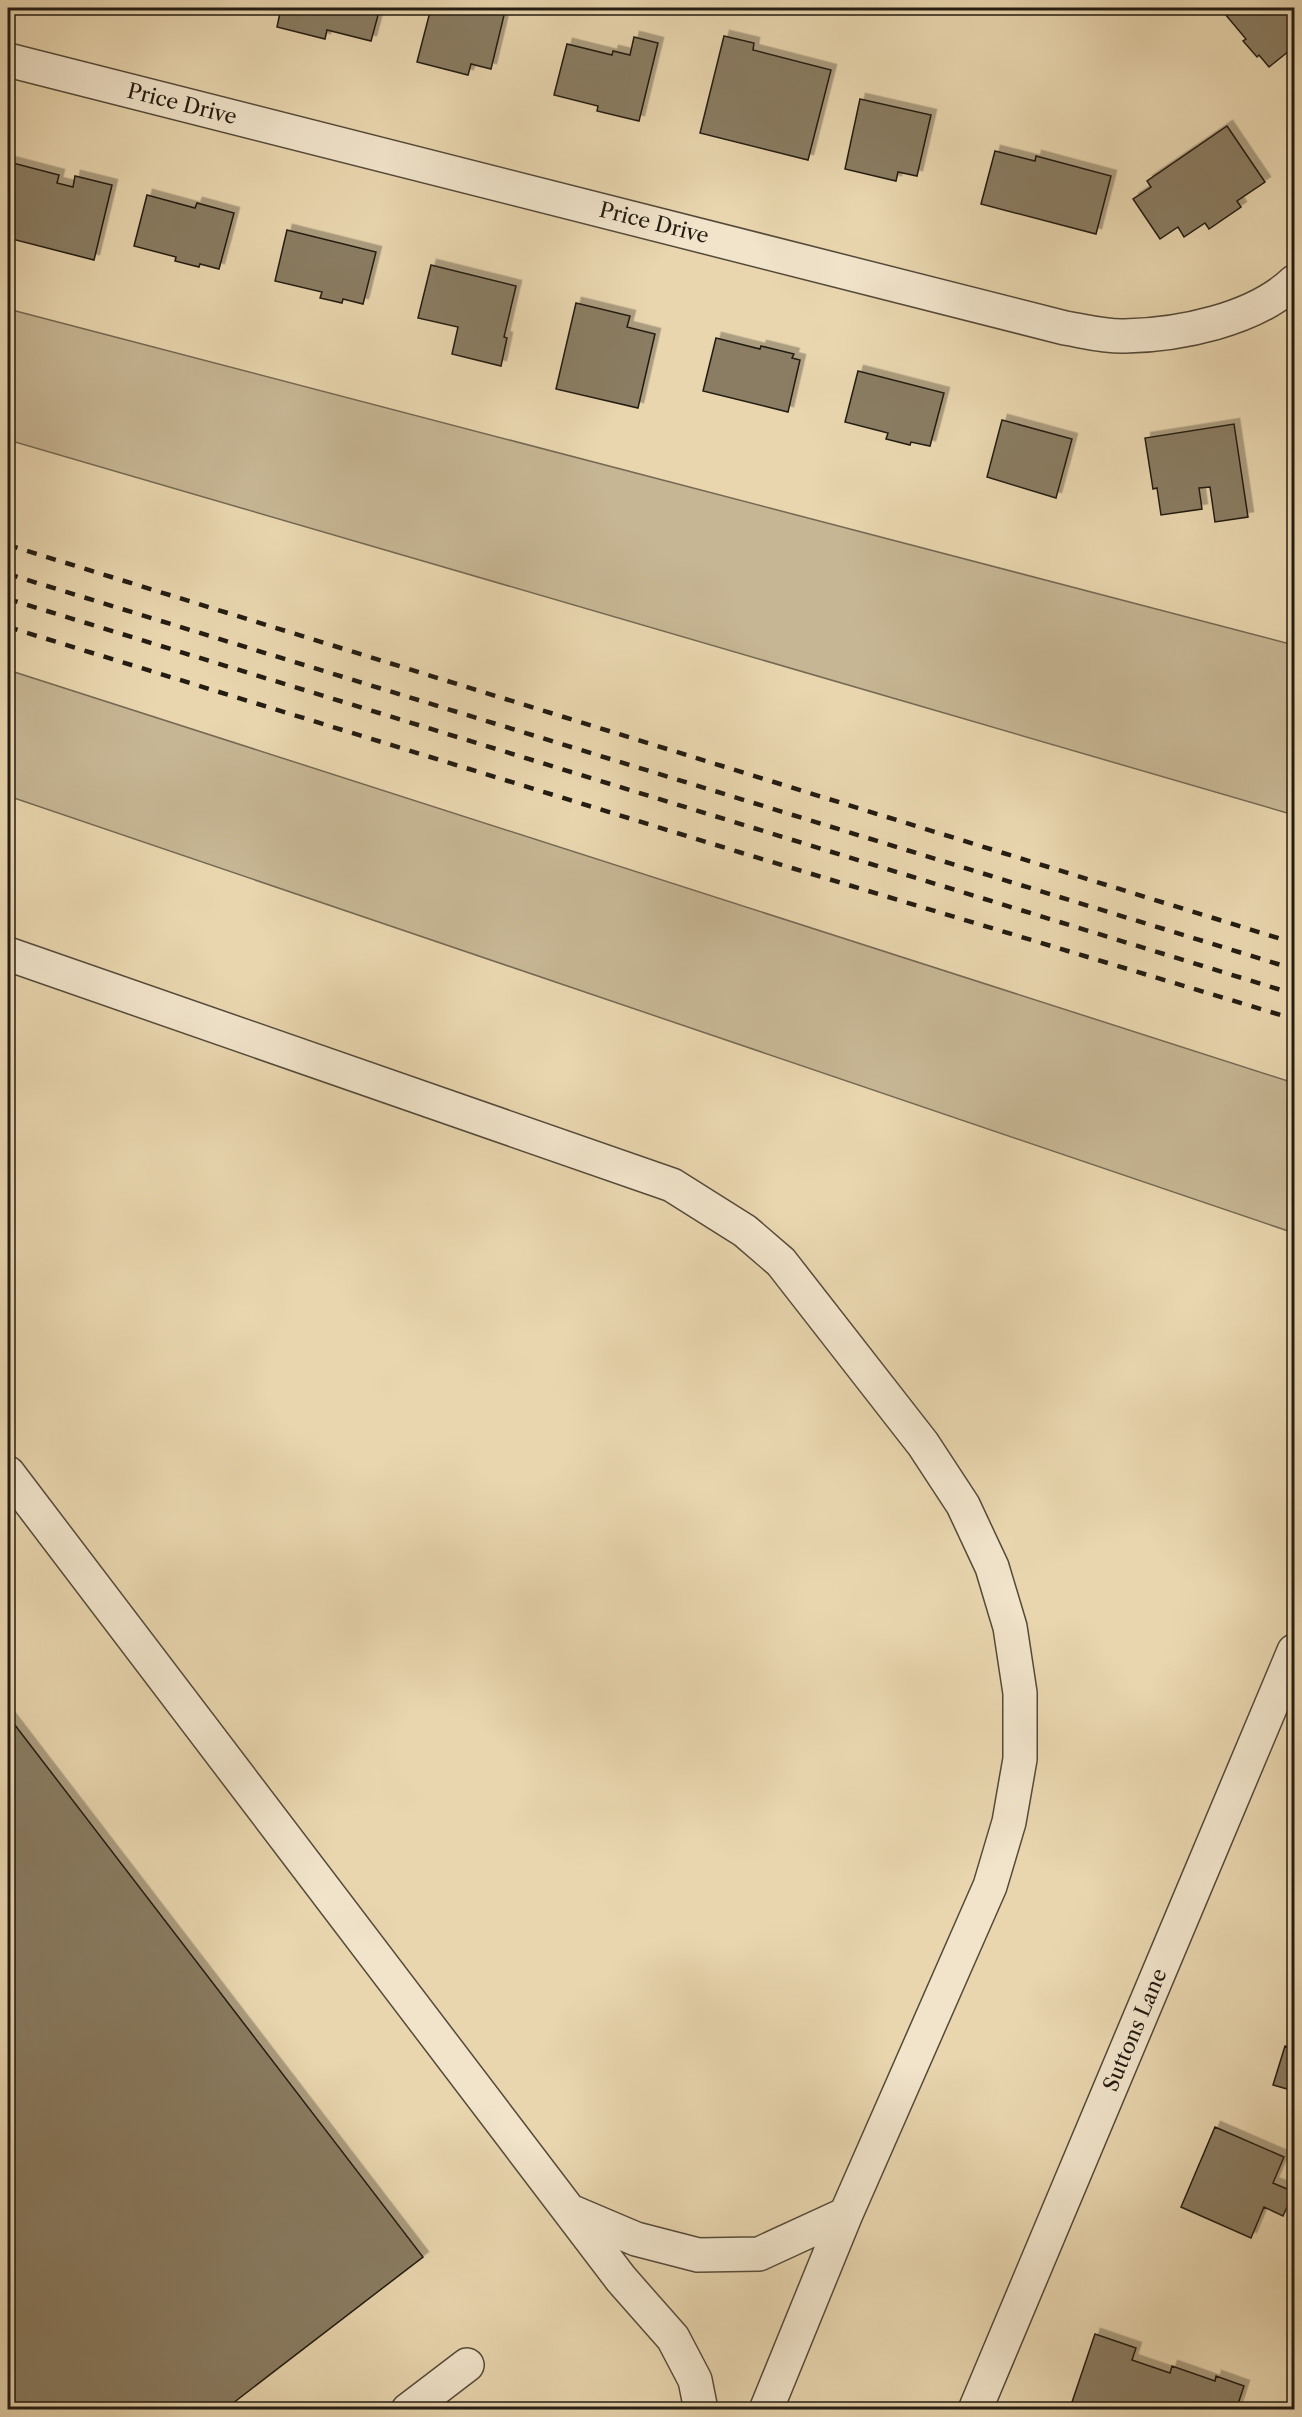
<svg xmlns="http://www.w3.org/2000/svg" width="1302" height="2417" viewBox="0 0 1302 2417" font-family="'Libre Caslon Text',serif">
<defs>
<filter id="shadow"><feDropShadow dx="5.5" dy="-5.5" stdDeviation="0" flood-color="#0004"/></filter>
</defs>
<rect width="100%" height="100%" fill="#e9d6af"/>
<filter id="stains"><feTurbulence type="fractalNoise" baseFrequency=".00333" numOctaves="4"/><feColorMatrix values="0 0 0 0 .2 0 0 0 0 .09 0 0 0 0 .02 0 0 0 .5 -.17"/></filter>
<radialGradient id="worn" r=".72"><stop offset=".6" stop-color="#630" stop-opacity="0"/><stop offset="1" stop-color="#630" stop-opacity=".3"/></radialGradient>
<path fill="#c7b694" stroke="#756953" stroke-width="1.5" d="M 8,309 L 1294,645 L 1294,815 L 8,440 Z
M 8,670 L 1294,1083 L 1294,1233 L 8,796 Z"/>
<path fill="#8a7d64" stroke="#231c12" stroke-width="1.5" filter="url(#shadow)" d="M 281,8 L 380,8 L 371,41 L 327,30 L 325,39 L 277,27 Z
M 431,8 L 513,8 L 512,12 L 505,11 L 491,69 L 471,64 L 468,75 L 417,62 Z
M 1220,8 L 1293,8 L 1294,47 L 1269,67 L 1259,55 L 1257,57 L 1243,41 L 1246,39 Z
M 724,36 L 754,43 L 753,50 L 831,70 L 808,160 L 700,133 Z
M 634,37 L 658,43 L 639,121 L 597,111 L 598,106 L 554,95 L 567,44 L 612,55 L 613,51 L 630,55 Z
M 860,99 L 931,115 L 917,176 L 898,172 L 896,181 L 845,169 Z
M 1227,126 L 1265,182 L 1237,201 L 1241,207 L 1209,229 L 1205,223 L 1184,237 L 1178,227 L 1160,239 L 1133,199 L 1151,187 L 1147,181 Z
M 995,151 L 1035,161 L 1036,156 L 1111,176 L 1096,234 L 981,204 Z
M 9,162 L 59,175 L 57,183 L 73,187 L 75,176 L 112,185 L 94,260 L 8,238 Z
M 147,195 L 195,208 L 197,203 L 234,213 L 219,269 L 200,264 L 199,267 L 175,261 L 176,257 L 134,246 Z
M 287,230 L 376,252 L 363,304 L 343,299 L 342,303 L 320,298 L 322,292 L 275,281 Z
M 431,265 L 516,286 L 504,337 L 507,338 L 501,366 L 452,354 L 458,327 L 418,318 Z
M 576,303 L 630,316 L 627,327 L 655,334 L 638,408 L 556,389 Z
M 716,338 L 760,349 L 761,346 L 794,354 L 792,358 L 800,360 L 788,412 L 703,391 Z
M 858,371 L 944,393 L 930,446 L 911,442 L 910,445 L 886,439 L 888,433 L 845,422 Z
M 1002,420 L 1072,439 L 1056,498 L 987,477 Z
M 1234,424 L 1248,517 L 1215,522 L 1210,487 L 1199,488 L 1202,509 L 1161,515 L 1157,488 L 1153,489 L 1145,438 Z
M 8,1716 L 423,2257 L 224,2410 L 8,2410 Z
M 1294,2043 L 1294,2091 L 1273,2085 L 1285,2046 L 1293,2049 Z
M 1215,2127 L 1284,2157 L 1273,2183 L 1294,2192 L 1283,2216 L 1264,2207 L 1251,2238 L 1181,2207 Z
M 1095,2334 L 1136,2348 L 1132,2360 L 1170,2373 L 1172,2366 L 1215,2381 L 1216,2376 L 1244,2386 L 1236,2410 L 1092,2410 L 1072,2402 Z"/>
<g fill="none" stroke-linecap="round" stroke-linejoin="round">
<g stroke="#544a39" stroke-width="36">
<path id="minor" d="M 8,60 L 1065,328 C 1084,331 1105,337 1125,336 C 1179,335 1254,320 1294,282
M 8,954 L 672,1185 L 745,1231 L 781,1262 L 923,1444 L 963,1505 L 992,1567 L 1010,1627 L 1020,1693 L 1020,1759 L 1009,1822 L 990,1886 L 846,2214 L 766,2410
M 8,1473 L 621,2279 L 673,2338 L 695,2380 L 701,2410
M 570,2211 L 636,2239 L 698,2255 L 759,2254 L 846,2214
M 408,2410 L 467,2365
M 975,2410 L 1294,1651"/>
</g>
<use href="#minor" stroke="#f1e4cb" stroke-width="33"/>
<path stroke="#231c12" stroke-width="4.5" stroke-dasharray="10 10" stroke-linecap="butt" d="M 8,545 L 1294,943
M 8,574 L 1294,969
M 8,599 L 1294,994
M 8,627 L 742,853 L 1294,1019"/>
</g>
<g text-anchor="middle" stroke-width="4.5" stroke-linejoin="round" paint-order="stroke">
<g font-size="21" fill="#231c12" stroke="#f1e4cb">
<text transform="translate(182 104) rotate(14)" y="7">Price Drive</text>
<text transform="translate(654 223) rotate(14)" y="7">Price Drive</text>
<text transform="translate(1135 2030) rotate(-67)" y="7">Suttons Lane</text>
</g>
</g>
<rect width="1302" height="2417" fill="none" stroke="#e9d6af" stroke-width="30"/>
<rect x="9" y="9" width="1284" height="2399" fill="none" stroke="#231c12" stroke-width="3"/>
<rect x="15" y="15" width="1272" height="2387" fill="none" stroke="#231c12" stroke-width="1.5"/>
<rect width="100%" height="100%" filter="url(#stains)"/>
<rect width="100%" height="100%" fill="url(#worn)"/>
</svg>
